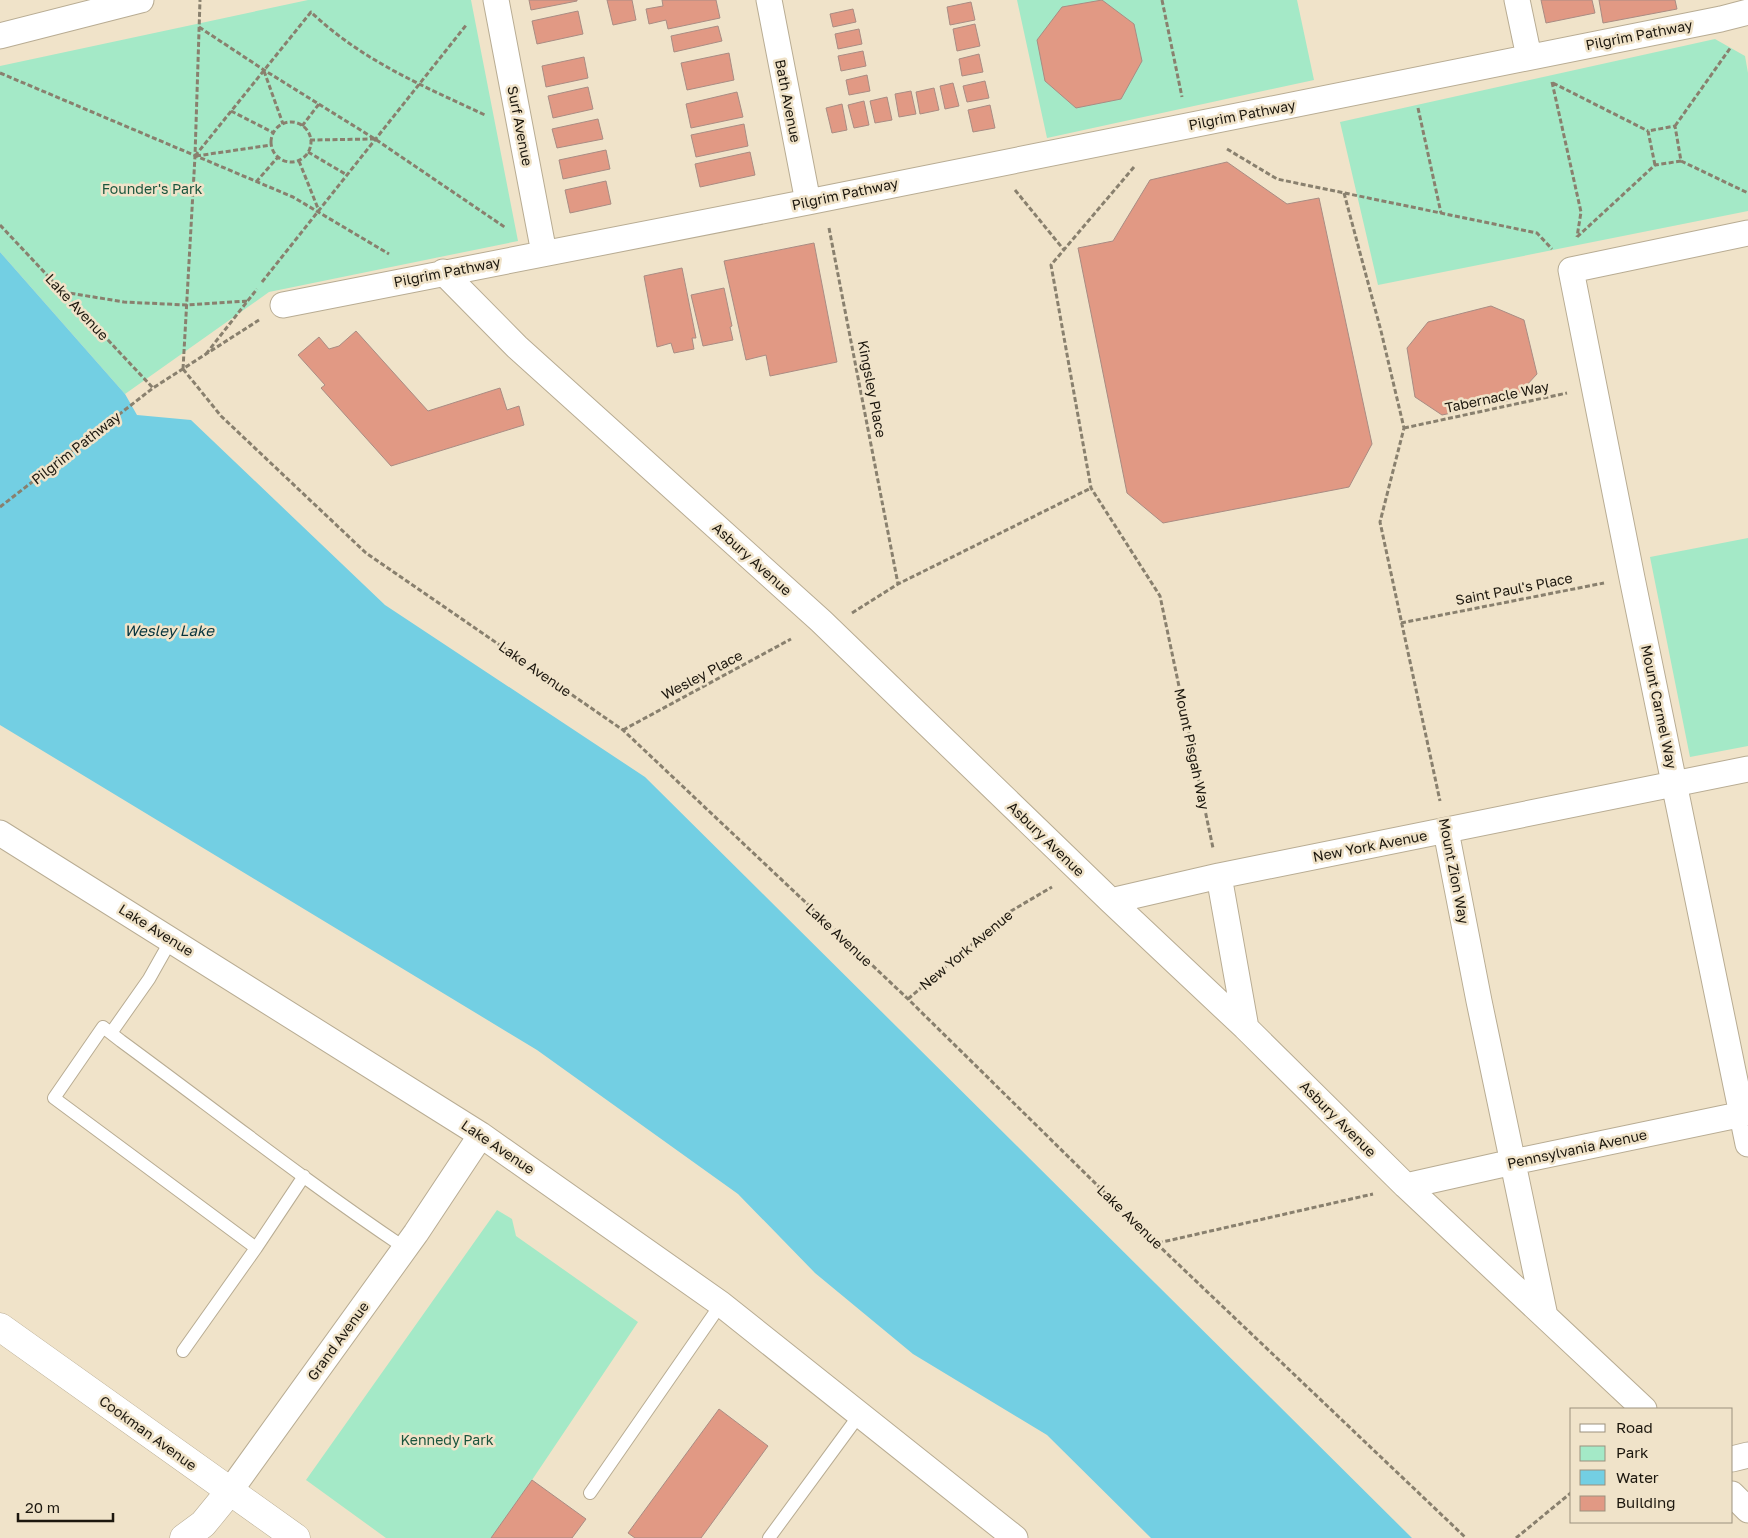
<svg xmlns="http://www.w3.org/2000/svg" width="1748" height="1538" viewBox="0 0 1748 1538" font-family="'Golos Text',sans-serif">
<rect width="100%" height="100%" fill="#f0e3c9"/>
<path fill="#a4e9c7" d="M 308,0 L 471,0 L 518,241 L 269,292 L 125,394 L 0,252 L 0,66 Z
M 1017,0 L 1297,0 L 1314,80 L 1047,138 Z
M 1715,39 L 1745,56 L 1748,73 L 1748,211 L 1378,285 L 1340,122 Z
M 1748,538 L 1748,746 L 1690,757 L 1650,557 Z
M 497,1210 L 512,1219 L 516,1236 L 638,1322 L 532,1480 L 491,1538 L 386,1538 L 306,1480 Z"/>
<path fill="#73cfe3" d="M 0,252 L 125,394 L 137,415 L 191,420 L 385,605 L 645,777 L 1412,1538 L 1151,1538 L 1047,1435 L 913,1354 L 815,1273 L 738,1194 L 537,1050 L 0,725 Z"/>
<path fill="#e19984" stroke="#a98c83" d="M 529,0 L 577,0 L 577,1 L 531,10 Z
M 607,0 L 632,0 L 636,20 L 613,25 Z
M 662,0 L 716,0 L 720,18 L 668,29 L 666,20 L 649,24 L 646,9 L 663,6 Z
M 1102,0 L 1134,24 L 1142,61 L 1121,99 L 1076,108 L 1045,81 L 1037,40 L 1062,7 Z
M 1541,0 L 1592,0 L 1595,13 L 1546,23 Z
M 1599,0 L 1675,0 L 1677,9 L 1603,23 Z
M 971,2 L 975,20 L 950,25 L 947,7 Z
M 853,9 L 856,22 L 833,27 L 830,14 Z
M 578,11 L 583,34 L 537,44 L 532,21 Z
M 975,24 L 980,46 L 957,51 L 953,29 Z
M 718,26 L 722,41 L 674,52 L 671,36 Z
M 859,29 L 862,44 L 838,49 L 835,34 Z
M 863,51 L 866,66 L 841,71 L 838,56 Z
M 729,53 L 734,80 L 687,90 L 681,63 Z
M 979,54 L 983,72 L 962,76 L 959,59 Z
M 584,57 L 588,78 L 546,87 L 542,66 Z
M 867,75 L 870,91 L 849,95 L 846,80 Z
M 985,81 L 989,98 L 967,102 L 963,86 Z
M 953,83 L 959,106 L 945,109 L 940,86 Z
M 588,87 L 593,109 L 553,118 L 548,96 Z
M 934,88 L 939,110 L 920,114 L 916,92 Z
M 911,91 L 916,114 L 899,117 L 895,94 Z
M 737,92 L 743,117 L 691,128 L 686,104 Z
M 887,97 L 892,120 L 875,123 L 870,101 Z
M 864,101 L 869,125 L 854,128 L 848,105 Z
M 842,104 L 847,130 L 832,133 L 826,108 Z
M 990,105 L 995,128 L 973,132 L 968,110 Z
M 598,119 L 603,139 L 557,148 L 552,129 Z
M 744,124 L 748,146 L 696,157 L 691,135 Z
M 606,150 L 610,169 L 563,179 L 559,160 Z
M 750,152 L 755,175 L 700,187 L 695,164 Z
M 1227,162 L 1287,204 L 1319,198 L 1372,444 L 1349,487 L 1163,523 L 1127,493 L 1078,248 L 1113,241 L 1150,180 Z
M 606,181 L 611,204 L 570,213 L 565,190 Z
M 814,243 L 837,362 L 770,376 L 766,355 L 746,360 L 724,261 Z
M 682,268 L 696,338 L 692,338 L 694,349 L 674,353 L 671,343 L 657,347 L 644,276 Z
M 724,288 L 732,326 L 730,327 L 733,340 L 703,346 L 691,295 Z
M 1491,306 L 1524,320 L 1537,374 L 1513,400 L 1442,415 L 1415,397 L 1407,348 L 1428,322 Z
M 356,331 L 428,411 L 500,388 L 507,410 L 519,406 L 524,425 L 391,466 L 321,388 L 325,385 L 298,355 L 319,337 L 329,349 L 339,346 Z
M 719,1409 L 768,1446 L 701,1538 L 635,1538 L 628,1533 Z
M 532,1480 L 586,1519 L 572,1538 L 491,1538 Z"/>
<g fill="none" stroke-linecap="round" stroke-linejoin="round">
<g stroke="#b8ac93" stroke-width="14">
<path id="lane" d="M 111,1033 L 149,979 L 171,940
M 304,1176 L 256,1248 L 54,1098 L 103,1027 L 121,1041 C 215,1110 308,1183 405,1248
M 183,1351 L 256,1248
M 590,1493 L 721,1304
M 769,1538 L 860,1414"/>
</g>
<g stroke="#b8ac93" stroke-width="27">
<path id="street" d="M 496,0 L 544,253
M 769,0 L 808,202
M 1517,0 L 1529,57
M 0,36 L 141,0
M 1748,233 L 1571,270 L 1632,578 L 1748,1144
M 443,272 L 517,347 L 821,621 L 1111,901 L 1246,1028 L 1406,1186 L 1644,1409
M 283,305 L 808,202 L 1721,19 L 1748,12
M 1446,831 L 1479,1001 L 1545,1316
M 0,833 L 481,1135 L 721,1304 L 1015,1538
M 1219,876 L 1246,1028
M 1111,901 L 1219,876 L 1748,769
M 1406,1186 L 1513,1162 L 1748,1113
M 1732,1459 L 1748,1455
M 230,1491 L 416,1233 L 481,1135
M 1732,1494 L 1748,1510"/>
</g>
<g stroke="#b8ac93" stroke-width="29">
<path id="secondary" d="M 0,1327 L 296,1538
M 184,1538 L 203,1524 L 230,1491"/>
</g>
<path stroke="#89806e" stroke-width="3" stroke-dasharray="5 2.5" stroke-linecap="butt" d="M 1162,0 L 1182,97
M 199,27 L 264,70 L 375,139 L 506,228
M 264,71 L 283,124
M 0,73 L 293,197 L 389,254
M 1552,82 L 1581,212 L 1577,237
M 1553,83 L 1648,131
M 1418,108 L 1441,213
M 231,111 L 274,133
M271 142a20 20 0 1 1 40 0a20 20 0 1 1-40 0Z
M 302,126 L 319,104
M 1675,126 L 1731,47
M 310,140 L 375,139
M 1227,149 L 1277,179 L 1537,233 L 1552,249
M 308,152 L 347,175
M 195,156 L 311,12 C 361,60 423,86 485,115
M 196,156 L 271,145
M 299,161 L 319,211
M 1681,161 L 1748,193
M 1134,167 L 1051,265 L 1091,488 L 1160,596 L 1213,848
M 256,182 L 278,157
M 1015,190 L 1064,250
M 1344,193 L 1381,331 L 1404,428 L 1380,522 L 1440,801
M 0,225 L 153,388
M 829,228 L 898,584
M 1577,237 L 1655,165 L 1681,161 L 1675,126 L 1648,131 L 1655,165
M 262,282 L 467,24
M 63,292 L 124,302 L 186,305 L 248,301
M 206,354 L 257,289
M 183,369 L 221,416 L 366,553 L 623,730 L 908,999 L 1157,1244 L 1466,1538
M 183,369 L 195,156 L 200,0
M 1404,428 L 1567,393
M 0,507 L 153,388 L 259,320
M 852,613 L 898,584 L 1091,488
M 1401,623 L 1604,583
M 623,730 L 791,639
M 908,999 L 1011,911 L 1052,887
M 1158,1243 L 1373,1194
M 1516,1538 L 1572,1492"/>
<use href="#lane" stroke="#fff" stroke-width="12"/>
<use href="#street" stroke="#fff" stroke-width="25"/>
<use href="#secondary" stroke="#fff" stroke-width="28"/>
</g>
<g text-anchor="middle" stroke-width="5" stroke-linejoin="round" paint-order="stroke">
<g font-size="14" fill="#1c170e" stroke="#f0e3c9">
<text transform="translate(1639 35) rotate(-11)" y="5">Pilgrim Pathway</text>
<text transform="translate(788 101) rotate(79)" y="5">Bath Avenue</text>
<text transform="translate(1242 115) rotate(-11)" y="5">Pilgrim Pathway</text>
<text transform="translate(520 126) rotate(79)" y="5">Surf Avenue</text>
<text transform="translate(845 194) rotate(-12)" y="5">Pilgrim Pathway</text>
<text transform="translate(447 272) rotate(-11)" y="5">Pilgrim Pathway</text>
<text transform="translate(77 307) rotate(47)" y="5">Lake Avenue</text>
<text transform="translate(872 389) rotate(79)" y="5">Kingsley Place</text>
<text transform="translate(1497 397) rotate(-12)" y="5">Tabernacle Way</text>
<text transform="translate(76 448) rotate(-38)" y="5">Pilgrim Pathway</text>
<text transform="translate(752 559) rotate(42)" y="5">Asbury Avenue</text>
<text transform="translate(1514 589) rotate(-11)" y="5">Saint Paul's Place</text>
<text transform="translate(535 669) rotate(35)" y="5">Lake Avenue</text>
<text transform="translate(702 675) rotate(-28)" y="5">Wesley Place</text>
<text transform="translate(1659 707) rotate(78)" y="5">Mount Carmel Way</text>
<text transform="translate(1192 749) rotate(78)" y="5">Mount Pisgah Way</text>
<text transform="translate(1046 839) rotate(44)" y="5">Asbury Avenue</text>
<text transform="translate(1370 846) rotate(-11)" y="5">New York Avenue</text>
<text transform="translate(1454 871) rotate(79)" y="5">Mount Zion Way</text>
<text transform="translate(156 930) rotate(32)" y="5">Lake Avenue</text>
<text transform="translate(839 935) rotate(43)" y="5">Lake Avenue</text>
<text transform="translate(966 950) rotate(-40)" y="5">New York Avenue</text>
<text transform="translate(1338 1119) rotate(45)" y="5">Asbury Avenue</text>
<text transform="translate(498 1147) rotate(34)" y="5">Lake Avenue</text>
<text transform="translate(1577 1149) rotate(-12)" y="5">Pennsylvania Avenue</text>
<text transform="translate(1130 1217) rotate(44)" y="5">Lake Avenue</text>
<text transform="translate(338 1341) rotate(-54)" y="5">Grand Avenue</text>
<text transform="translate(148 1433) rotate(36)" y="5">Cookman Avenue</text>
</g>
<g font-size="14" fill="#1a553d" stroke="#f0e3c9">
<text x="152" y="194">Founder's Park</text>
<text x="447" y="1445">Kennedy Park</text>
</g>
<g font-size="15" font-style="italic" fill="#07343d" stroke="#f0e3c9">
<text x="169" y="636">Wesley Lake</text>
</g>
</g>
<rect x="1570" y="1408" width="162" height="115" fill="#f0e3c9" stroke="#9b917e"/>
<rect x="1580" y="1424" width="25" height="8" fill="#ffffff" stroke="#9b917e"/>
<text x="1616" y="1433" font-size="15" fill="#1c170e">Road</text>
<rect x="1580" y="1446" width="25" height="15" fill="#a4e9c7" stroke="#9b917e"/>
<text x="1616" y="1458" font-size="15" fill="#1c170e">Park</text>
<rect x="1580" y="1470" width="25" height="15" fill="#73cfe3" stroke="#9b917e"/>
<text x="1616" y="1483" font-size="15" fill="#1c170e">Water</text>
<rect x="1580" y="1496" width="25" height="15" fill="#e19984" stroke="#9b917e"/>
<text x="1616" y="1508" font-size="15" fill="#1c170e">Building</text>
<path d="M18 1513v8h95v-8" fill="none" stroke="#1c170e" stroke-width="2.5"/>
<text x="25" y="1513" font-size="15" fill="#1c170e" stroke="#f0e3c9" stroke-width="4" paint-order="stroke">20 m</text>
</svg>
